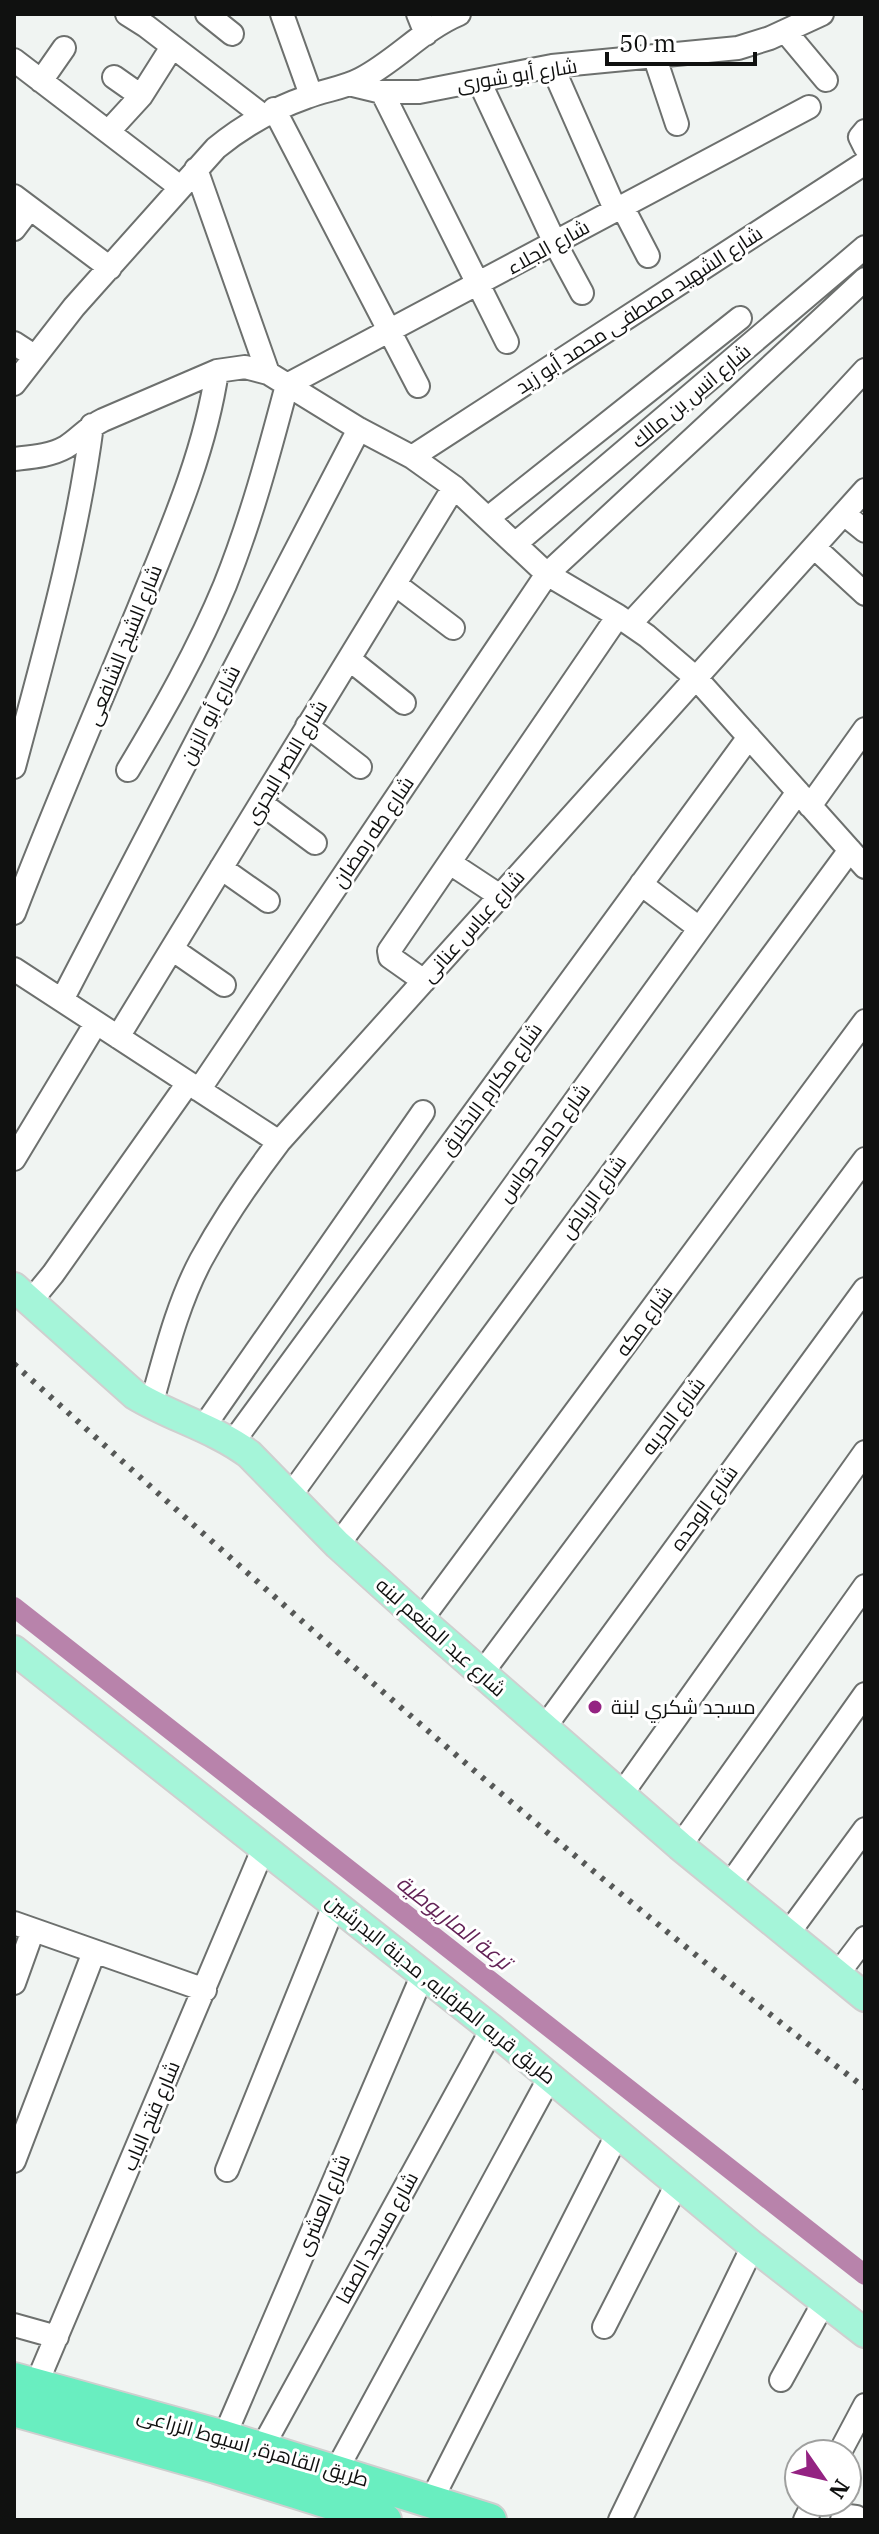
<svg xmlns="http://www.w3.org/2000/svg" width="879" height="2534" viewBox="0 0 879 2534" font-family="'IBM Plex Serif',Cairo,serif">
<rect width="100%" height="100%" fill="#f0f4f2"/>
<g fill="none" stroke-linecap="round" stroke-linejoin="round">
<path stroke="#b883ab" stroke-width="20" d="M 14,1607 L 865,2275"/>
<g stroke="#6d706e" stroke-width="26">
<path id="minor" d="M 127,14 L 146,26 L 262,115
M 207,14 L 232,34
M 282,14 L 311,95
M 418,14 L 426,34
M 785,31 L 826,80
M 655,58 L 677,124
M 14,60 L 180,187
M 552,66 L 615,209
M 114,77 L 141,96
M 41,81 L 64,48
M 479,81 L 555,243 L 582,293
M 349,84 L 382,92 L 419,92 L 552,66 L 738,48 L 770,38 L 822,14
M 382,92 L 507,342
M 274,109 L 418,386
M 865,131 L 860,137 L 865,147
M 108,132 L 141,96 L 172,47
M 196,169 L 268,373
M 14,196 L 110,268
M 622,206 L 648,256
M 14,229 L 30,208
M 14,343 L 34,356
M 14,384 L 74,307 L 216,148 C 244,125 273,109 307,97 C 325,90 344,88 361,79 C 396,61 423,29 459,14
M 412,457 L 865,163
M 14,459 C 31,457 50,456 66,447 C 79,439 88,427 103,420 L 217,371 L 245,367 L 268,373 L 359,429 L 412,457 L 454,487 L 547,574 L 618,616 L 647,636 L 696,678 L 865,867
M 844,514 L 865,531
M 488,518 L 740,318
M 515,544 L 865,247
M 814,547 L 865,594
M 395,584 L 453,628
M 630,624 L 865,370
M 349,659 L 404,703
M 307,726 L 360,767
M 14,767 C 44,654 77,541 92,425
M 128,770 C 164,710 198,650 225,585 C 251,520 269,453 287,385 L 809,107
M 261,803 L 315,843
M 810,806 L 865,729
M 450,863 L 500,896
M 221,868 L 268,901
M 641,884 L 699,928
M 14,913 C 53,811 97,710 139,608 C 170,532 205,453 217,371
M 172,949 L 224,985
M 14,969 L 279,1142
M 424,981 L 390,957 L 389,951 L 618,616
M 62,1000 L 359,429
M 118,1037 L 454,487
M 199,1090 L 547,574 L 865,279
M 14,1159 L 96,1023
M 30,1302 L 53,1274 L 188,1083
M 151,1405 C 165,1356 177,1305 201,1260 C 224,1218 250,1180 279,1142 L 865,490
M 203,1428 L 423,1112
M 233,1442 L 749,737
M 290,1496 L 798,792
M 338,1545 L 850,850
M 421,1620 L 865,1021
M 482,1673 L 865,1159
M 544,1728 L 865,1289
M 621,1795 L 865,1452
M 680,1846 L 865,1586
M 728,1887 L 865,1694
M 14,1923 L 205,1990
M 787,1935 L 865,1829
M 837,1975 L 865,1938
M 14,1983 L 33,1930
M 14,2161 L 94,1952
M 227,2170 L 335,1903
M 14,2325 L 57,2337
M 604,2327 L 678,2182
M 781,2380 L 824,2302
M 36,2385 L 264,1847
M 224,2437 L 423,1974
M 262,2448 L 492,2029
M 839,2454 L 865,2405
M 336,2471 L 550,2077
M 431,2501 L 618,2133
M 620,2520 L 753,2246
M 805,2520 L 814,2502
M 842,2520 L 848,2516 L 856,2517"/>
</g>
<g stroke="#cfcfcf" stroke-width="32">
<path id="major" d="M 14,1287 L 135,1395 C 171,1417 214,1428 249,1454 L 338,1545 L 421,1620 L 680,1846 L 865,1997
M 14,1650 L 492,2029 L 753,2246 L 865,2333"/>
</g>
<g stroke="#cfcfcf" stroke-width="36">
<path id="highway" d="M 14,2379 L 224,2437 L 490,2520
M 14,2410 L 216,2467 L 385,2520"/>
</g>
<use href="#minor" stroke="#fff" stroke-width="22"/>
<use href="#major" stroke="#a5f5d9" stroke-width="28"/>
<use href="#highway" stroke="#69eec0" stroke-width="32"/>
<path stroke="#565857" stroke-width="6" stroke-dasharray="4 8" stroke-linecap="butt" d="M 14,1364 C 291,1613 569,1862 865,2088"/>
</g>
<circle fill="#942382" stroke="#fff" stroke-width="3" cx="595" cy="1707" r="8"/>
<g text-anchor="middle" stroke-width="6" stroke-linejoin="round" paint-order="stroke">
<g font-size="20" fill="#101110" stroke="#fff">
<text transform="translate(517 75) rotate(-9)" y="7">شارع أبو شورى</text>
<text transform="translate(548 247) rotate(-29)" y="7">شارع الجلاء</text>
<text transform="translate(639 310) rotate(-33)" y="7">شارع الشهيد مصطفى محمد أبو زيد</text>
<text transform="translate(691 396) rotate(-40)" y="7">شارع انس بن مالك</text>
<text transform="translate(124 645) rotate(-68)" y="7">شارع الشيخ الشافعى</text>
<text transform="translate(210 715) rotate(-63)" y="7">شارع أبو الزين</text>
<text transform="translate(286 762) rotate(-59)" y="7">شارع النصر البحرى</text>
<text transform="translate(373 832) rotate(-56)" y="7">شارع طه رمضان</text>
<text transform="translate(473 926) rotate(-48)" y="7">شارع عباس عنانى</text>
<text transform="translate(491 1089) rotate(-54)" y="7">شارع مكارم الاخلاق</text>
<text transform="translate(544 1143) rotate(-54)" y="7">شارع حامد حواس</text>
<text transform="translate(593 1197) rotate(-54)" y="7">شارع الرياض</text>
<text transform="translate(644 1321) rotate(-54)" y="7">شارع مكه</text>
<text transform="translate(673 1416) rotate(-53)" y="7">شارع الحريه</text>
<text transform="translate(704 1508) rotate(-54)" y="7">شارع الوحده</text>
<text transform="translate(441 1637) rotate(42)" y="7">شارع عبد المنعم لبنه</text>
<text transform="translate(441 1989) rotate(39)" y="7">طريق قريه الطرفايه, مدينة البدرشين</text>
<text transform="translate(151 2116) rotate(-67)" y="7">شارع فتح الباب</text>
<text transform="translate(323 2205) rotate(-67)" y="7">شارع العشرى</text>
<text transform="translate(377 2238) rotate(-61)" y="7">شارع مسجد الصفا</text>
<text transform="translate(253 2447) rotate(16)" y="7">طريق القاهرة, اسيوط الزراعى</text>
</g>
<g font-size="20" fill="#101110" stroke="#fff" text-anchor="start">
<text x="611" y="1714">مسجد شكري لبنة</text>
</g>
<g font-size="22" font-style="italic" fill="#632357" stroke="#fff">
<text transform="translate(454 1922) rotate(38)" y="8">ترعة الماريوطية</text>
</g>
</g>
<rect width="879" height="2534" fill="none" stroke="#101110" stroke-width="32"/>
<g transform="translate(823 2478) rotate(124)"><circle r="38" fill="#ffffff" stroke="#9fa09f" stroke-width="2"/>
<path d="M0-6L14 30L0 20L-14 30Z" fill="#942382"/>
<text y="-12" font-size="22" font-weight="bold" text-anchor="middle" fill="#101110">N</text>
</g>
<path d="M607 52v12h148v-12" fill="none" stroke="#101110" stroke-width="4"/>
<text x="619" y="52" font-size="24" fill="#101110" stroke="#ffffff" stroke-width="6" paint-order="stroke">50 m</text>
</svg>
